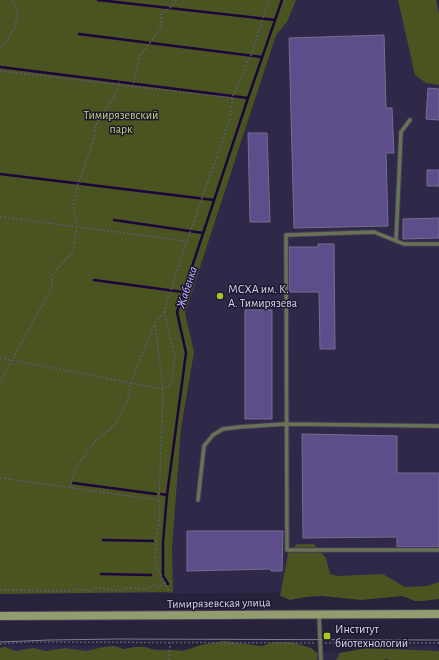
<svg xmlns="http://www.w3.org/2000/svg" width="439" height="660" viewBox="0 0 439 660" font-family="'Alegreya Sans',sans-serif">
<rect width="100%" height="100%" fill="#28223c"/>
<path fill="#302849" d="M 0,0 L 439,0 L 439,592 L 0,594 Z
M 10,645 L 120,646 L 123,649 L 169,649 L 365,652 L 365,646 L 439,646 L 439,660 L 0,660 L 0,647 Z"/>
<path fill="#495421" d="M 0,0 L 296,0 L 287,22 L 276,35 L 185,313 L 194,352 L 181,428 L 172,549 L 173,592 L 0,594 Z
M 398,0 L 436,0 L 439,14 L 439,85 L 426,83 L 415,75 Z
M 297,544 L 314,544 L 326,558 L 330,574 L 338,576 L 383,574 L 405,587 L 427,586 L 439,582 L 439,599 L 423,601 L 415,601 L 402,596 L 361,600 L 322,596 L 306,597 L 290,600 L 280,596 L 287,560 L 288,553 Z
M 224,641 L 262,646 L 273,642 L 292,642 L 311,648 L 318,654 L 317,660 L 0,660 L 0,648 L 5,647 L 16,651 L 33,648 L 46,651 L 65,648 L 86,651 L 104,647 L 114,646 L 124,649 L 134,647 L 145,647 L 155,650 L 174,650 L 183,651 L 201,645 Z
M 366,648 L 439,651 L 439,660 L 390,660 L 385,659 L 384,660 L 336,660 L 340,653 Z"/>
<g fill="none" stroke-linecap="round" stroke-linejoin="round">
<path stroke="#1b053c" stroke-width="2.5" d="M 98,0 L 275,20
M 79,34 L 262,57
M 0,67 L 248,98
M 0,174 L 214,200
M 114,220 L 203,233
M 94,280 L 183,292
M 73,483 L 156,494
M 161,494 L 167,495
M 103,540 L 153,541
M 101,574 L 151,575
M 168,584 L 163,576 L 163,542 L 167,495 L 186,353 L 177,312 L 248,98 L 282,0"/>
</g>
<path fill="#5d4e8b" stroke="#756f8f" d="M 384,35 L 386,108 L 392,108 L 394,153 L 386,153 L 388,226 L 294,228 L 289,38 Z
M 428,88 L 439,89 L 439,120 L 426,119 Z
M 248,133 L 267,133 L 270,222 L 250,222 Z
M 427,170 L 439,170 L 439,186 L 427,186 Z
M 439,218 L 439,238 L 403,239 L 403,219 Z
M 318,244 L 334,244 L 335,349 L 320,349 L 319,292 L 289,292 L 289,247 L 318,247 Z
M 245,310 L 272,310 L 272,419 L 245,419 Z
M 302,434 L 397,436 L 397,473 L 439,473 L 439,547 L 397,547 L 397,537 L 303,538 Z
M 187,531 L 283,531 L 282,571 L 271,571 L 271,569 L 187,571 Z"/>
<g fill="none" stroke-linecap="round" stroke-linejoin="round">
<g stroke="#443e57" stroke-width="5.5">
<path id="lane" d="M 396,241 L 401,132 L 410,120
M 439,244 L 404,244 L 374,232 L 286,235 L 287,550 L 439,550
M 198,500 L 204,446 L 213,435 L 223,429 L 239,427 L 286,424 L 439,426
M 319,615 L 321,660"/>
</g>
<g stroke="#443e57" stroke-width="10">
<path id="secondary" d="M 0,616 C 146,616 293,614 439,614"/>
</g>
<path stroke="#5e5970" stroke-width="1.5" stroke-dasharray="2 2" stroke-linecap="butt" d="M 0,47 L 7,40 L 15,27 L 18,11 L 12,0
M 0,71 L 233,98
M 132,87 L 140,56 L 161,28 L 161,13 L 170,8 L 177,0
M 0,217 L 187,241
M 164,312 L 155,323 L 163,389 L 159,500 L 160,515 L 156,536 L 155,564 L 165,583
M 0,358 L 163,389 L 171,384 L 175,358 L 164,311 L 187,241 L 230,119 L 233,96 L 251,55 L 269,0
M 0,383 L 12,360 L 52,287 L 52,275 L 73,251 L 77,227 L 73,207 L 78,184 L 94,139 L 96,124 L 114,97 L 119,85 L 119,82
M 0,478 L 159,500
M 70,487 L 77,466 L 95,441 L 115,425 L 127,402 L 131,382 L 154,325
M 0,590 L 67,591 L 77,589 L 89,591 L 97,588 L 120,591 L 125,588 L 148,589 L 153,585 L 158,587 L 165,583 L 170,593
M 325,643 L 439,643
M 0,644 L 28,642 L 315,643
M 169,660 L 170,643"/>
<use href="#lane" stroke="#6a7255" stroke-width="3.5"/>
<use href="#secondary" stroke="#919d6f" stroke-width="8"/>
<path stroke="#7e7a90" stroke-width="1" d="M 0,642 L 49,640 L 117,639 L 439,640"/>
</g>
<g fill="#aac718" stroke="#1e1832" stroke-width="1.5">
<circle cx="220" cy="296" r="4"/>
<rect x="323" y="632" width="8" height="8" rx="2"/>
</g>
<g text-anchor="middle" stroke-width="3" stroke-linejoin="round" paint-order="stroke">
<g font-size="12" fill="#bcd270" stroke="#1e1832">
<text x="121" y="119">Тимирязевский<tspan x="121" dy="14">парк</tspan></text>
</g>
<g font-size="12" fill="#d7d4e6" stroke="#1e1832" text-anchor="start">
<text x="228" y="293">МСХА им. К.<tspan x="228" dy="14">А. Тимирязева</tspan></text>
<text x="335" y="633">Институт<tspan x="335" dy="14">биотехнологий</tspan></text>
</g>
<g font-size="12" fill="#d7d4e6" stroke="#1e1832">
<text transform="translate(219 603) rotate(-1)" y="4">Тимирязевская улица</text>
</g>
<g font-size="13" font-style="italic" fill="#c2b3fa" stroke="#1e1832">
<text transform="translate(186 287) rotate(-72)" y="5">Жабенка</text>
</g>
</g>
</svg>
